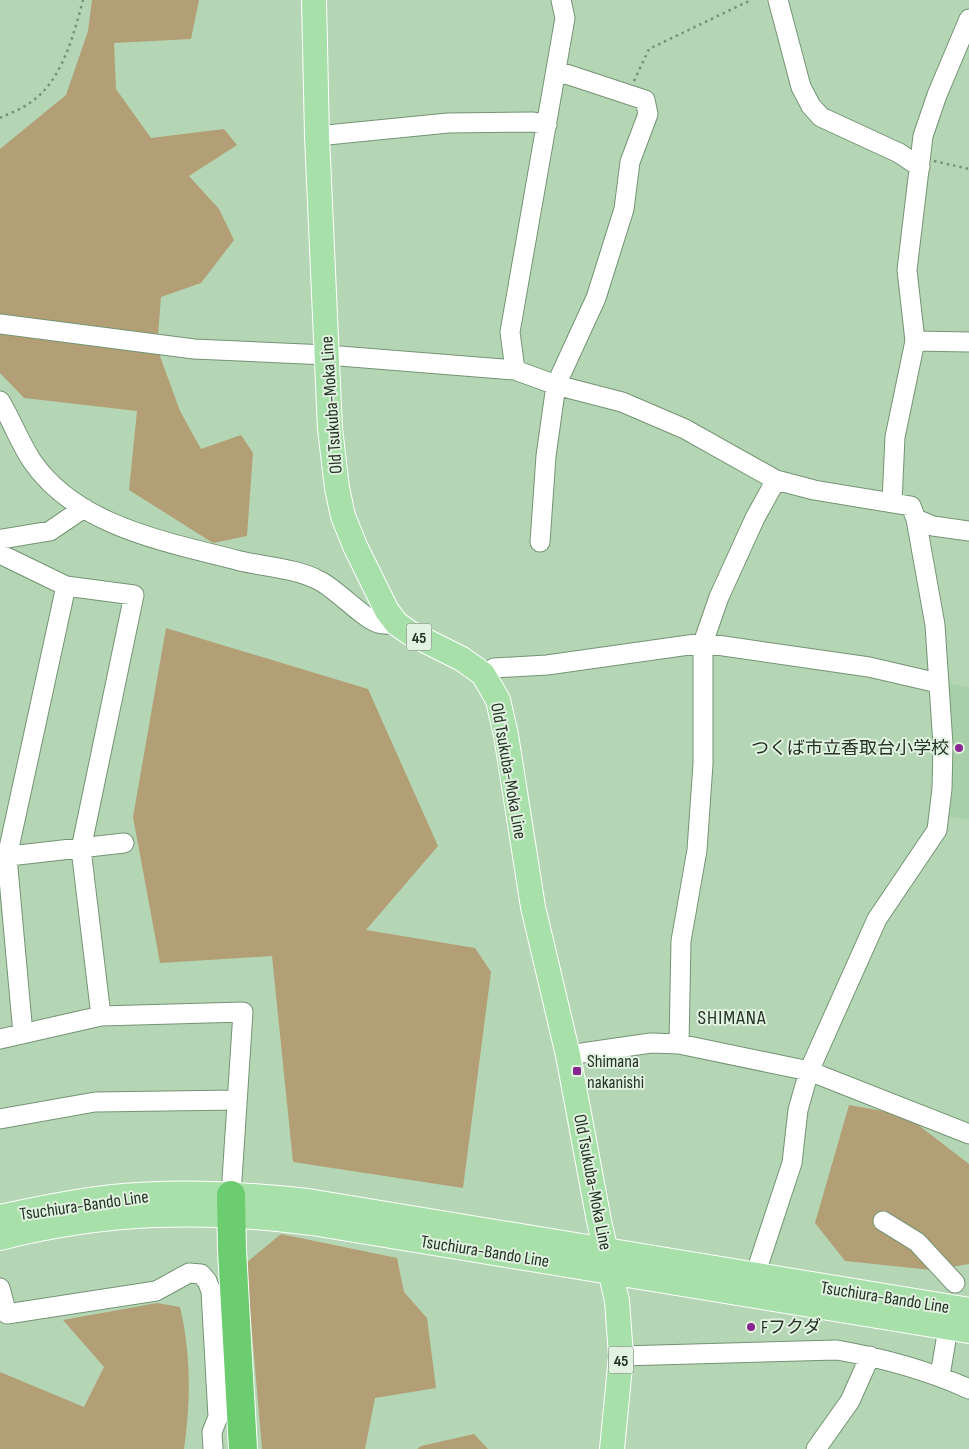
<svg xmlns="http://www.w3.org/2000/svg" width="969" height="1449" viewBox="0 0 969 1449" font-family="'Sofia Sans Condensed','Noto Sans JP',sans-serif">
<rect width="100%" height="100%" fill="#b5d6b4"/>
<path fill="#a8d0a8" d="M 946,683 L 969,687 L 969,820 L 945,816 Z"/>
<path fill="#b39f76" d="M 92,0 L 199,0 L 191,39 L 114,43 L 116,89 L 151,138 L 224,129 L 237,145 L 189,176 L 219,209 L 234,240 L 201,283 L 161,297 L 157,348 L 180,411 L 201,449 L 241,435 L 253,453 L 247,536 L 213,543 L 129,490 L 137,411 L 24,398 L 0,373 L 0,149 L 66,95 L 88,31 Z
M 166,628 L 368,689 L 438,846 L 366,930 L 475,948 L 491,972 L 463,1188 L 293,1162 L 272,956 L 160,963 L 133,817 Z
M 849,1105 L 883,1111 L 917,1124 L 969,1164 L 969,1264 L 932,1270 L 845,1261 L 815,1223 Z
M 281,1234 L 397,1258 L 404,1292 L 427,1318 L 436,1388 L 375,1398 L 365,1449 L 262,1449 L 246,1263 Z
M 157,1303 L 180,1307 C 191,1354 191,1401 184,1449 L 0,1449 L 0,1372 L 84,1407 L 104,1367 L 63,1320 Z
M 474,1434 L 488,1449 L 417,1449 L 421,1446 Z"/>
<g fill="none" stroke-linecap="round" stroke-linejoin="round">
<g stroke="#749474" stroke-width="21">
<path id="minor" d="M 778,0 L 801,87 L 811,106 L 821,117 L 899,153 L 920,167
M 317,136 L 448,123 L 533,122 L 547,125
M 0,324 L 194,349 L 327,355 L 515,370 L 556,385 L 622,402 L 685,429 L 776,480 L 814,490 L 911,506 L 916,519 L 933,526 L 969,531
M 915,341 L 969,342
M 515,370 L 510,332 L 565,18 L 561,0
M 0,401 C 12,421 20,443 32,461 C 77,527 168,542 240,561 C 266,567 296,568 320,581 C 336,589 364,619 378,623 C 384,625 392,624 397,624
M 892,502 L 895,437 L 915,341 L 907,270 L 923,136 L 937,95 L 969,19
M 540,542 L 546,456 L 556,385 L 596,298 L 624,209 L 630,162 L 648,114 L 645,100 L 557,71
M 0,550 L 2,539 L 50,531 L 84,508
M 0,554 L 66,586 L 7,857 L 23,1034
M 66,586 L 134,595 L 81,849 L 101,1016
M 483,674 L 494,668 L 547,665 L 703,643 L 869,667 L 938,683
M 0,857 L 124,843
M 0,1039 L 101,1016 L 243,1012 L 231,1195
M 679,1044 L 681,941 L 697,850 L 703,764 L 703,643 L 719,597 L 755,518 L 776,480
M 568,1055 L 651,1043 L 679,1044 L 809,1071 L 969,1134
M 0,1119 L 95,1102 L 237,1100
M 883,1221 L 917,1242 L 955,1283
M 755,1275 L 792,1163 L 798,1110 L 809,1071 L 877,919 L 937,830 L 942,789 L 943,745 L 935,625 L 916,519
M 0,1288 L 7,1314 L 156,1291 L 189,1273 L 201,1274 L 207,1281 L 211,1291 L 218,1417 L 212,1432 L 213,1449
M 621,1356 L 837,1350 C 882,1358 927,1370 969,1389
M 940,1376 L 948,1328
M 816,1449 L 850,1401 L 870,1356"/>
</g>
<g stroke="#fff" stroke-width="26">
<path id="major" d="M 314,0 L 317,136 L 330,429 L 337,488 L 343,516 L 355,546 L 387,611 L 397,624 L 410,633 L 462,659 L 483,674 L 498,700 L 506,735 L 533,907 L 568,1055 L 599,1221 L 617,1301 L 621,1356 L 612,1449
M 0,1217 C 37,1209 75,1201 113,1197 C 178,1190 244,1194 308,1201 L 969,1310
M 0,1238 C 106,1211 204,1209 312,1223 L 969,1331"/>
</g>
<g stroke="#fff" stroke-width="30">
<path id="highway" d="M 231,1195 L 232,1250 L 243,1449"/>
</g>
<path stroke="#789178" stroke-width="2.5" stroke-dasharray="2.5 4" stroke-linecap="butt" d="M 634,81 L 649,49 L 751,0
M 0,118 C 10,113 22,109 31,102 C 62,81 74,34 83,0
M 934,161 L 969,169"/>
<use href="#minor" stroke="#fff" stroke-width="19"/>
<use href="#major" stroke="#a7e0a9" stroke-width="24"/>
<use href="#highway" stroke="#6ccc70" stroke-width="28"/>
</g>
<g fill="#882791" stroke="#e1f2e0" stroke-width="2">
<circle cx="959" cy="748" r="5"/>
<rect x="572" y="1066" width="10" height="10" rx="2.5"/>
<circle cx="751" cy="1327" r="5"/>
</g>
<g text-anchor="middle" stroke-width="4" stroke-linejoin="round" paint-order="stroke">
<g fill="#e1f2e0" stroke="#5d6b5c" stroke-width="1">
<rect x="406.5" y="623.5" width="25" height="27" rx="4"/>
<rect x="608.5" y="1346.5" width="25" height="27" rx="4"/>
</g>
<g font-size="16" font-weight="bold" fill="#243124">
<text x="419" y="643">45</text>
<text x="621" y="1366">45</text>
</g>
<g font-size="18" fill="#243124" stroke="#e1f2e0">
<text transform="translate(331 405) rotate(-94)" y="6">Old Tsukuba-Moka Line</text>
<text transform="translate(509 771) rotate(80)" y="6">Old Tsukuba-Moka Line</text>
<text transform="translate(593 1182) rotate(79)" y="6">Old Tsukuba-Moka Line</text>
<text transform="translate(84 1205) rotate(-8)" y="6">Tsuchiura-Bando Line</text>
<text transform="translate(485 1251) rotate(9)" y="6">Tsuchiura-Bando Line</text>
<text transform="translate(885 1297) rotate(9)" y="6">Tsuchiura-Bando Line</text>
</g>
<g font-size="18" fill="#243124" stroke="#e1f2e0" text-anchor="start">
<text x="949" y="754" text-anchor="end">つくば市立香取台小学校</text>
<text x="587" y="1067">Shimana<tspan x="587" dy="21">nakanishi</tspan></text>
<text x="761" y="1333">Fフクダ</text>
</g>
<g font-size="20" letter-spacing="1" fill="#243124" stroke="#e1f2e0">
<text x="732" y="1024">SHIMANA</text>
</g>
</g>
</svg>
